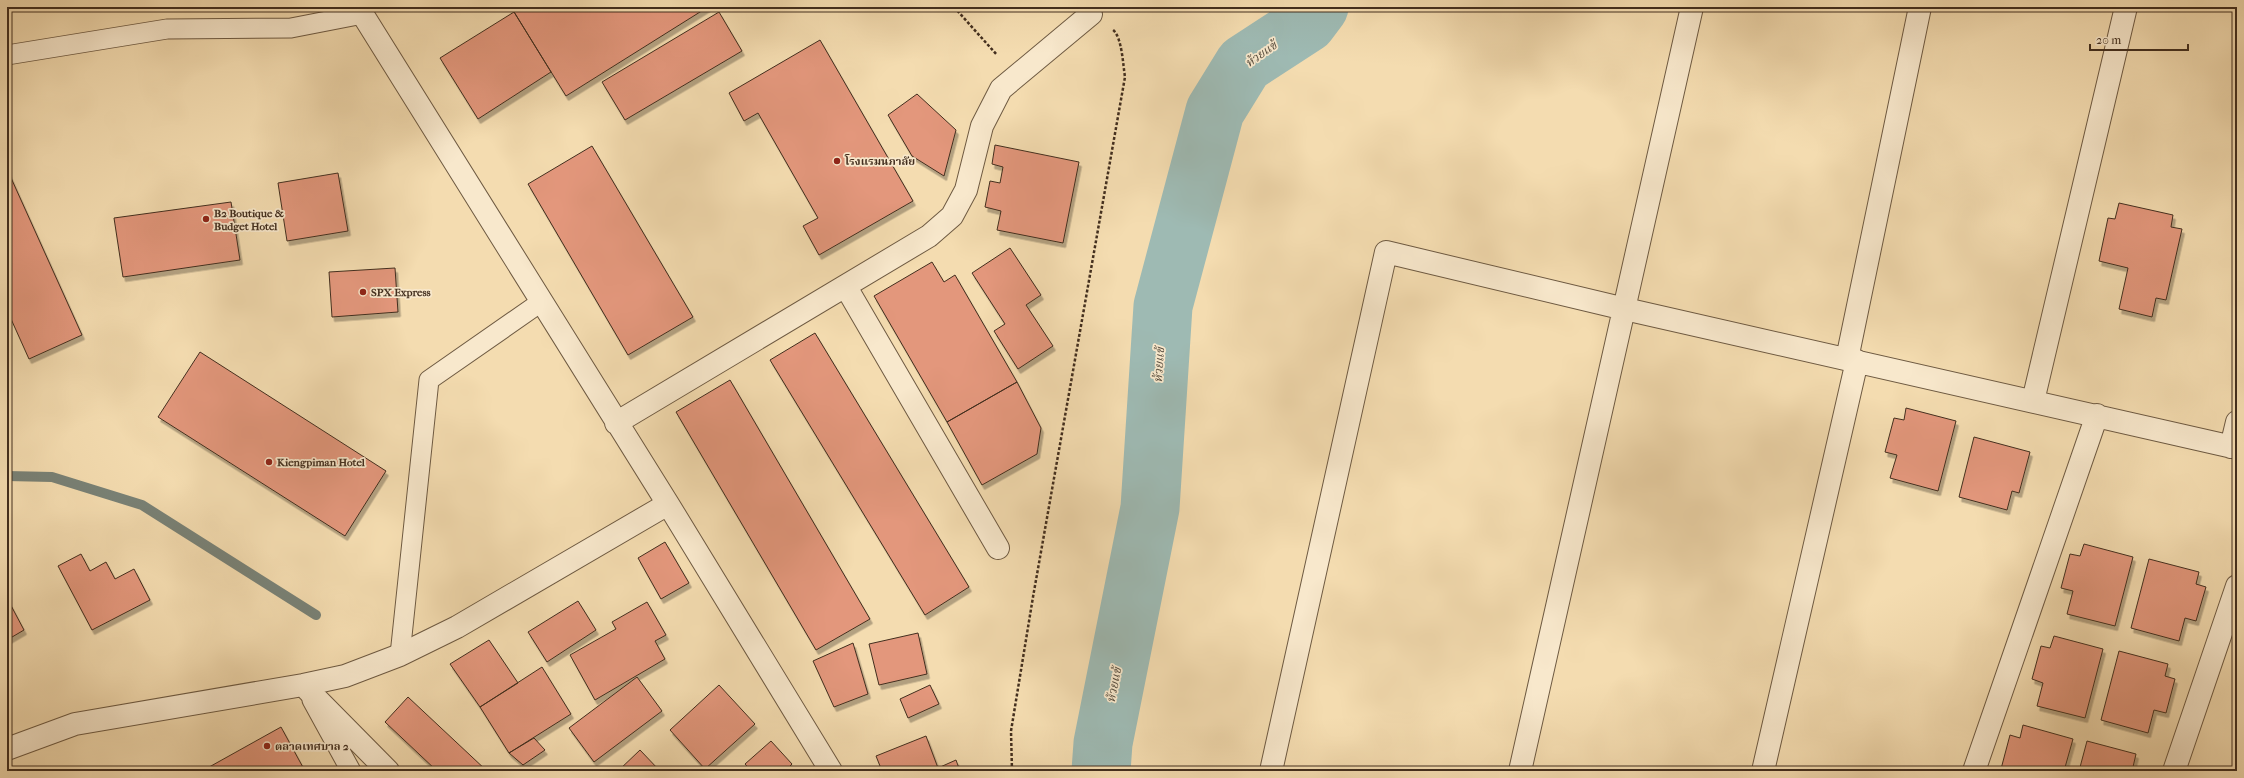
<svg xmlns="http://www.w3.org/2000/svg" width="2244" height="778" viewBox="0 0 2244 778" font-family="'IM FELL French Canon','Noto Serif Thai',serif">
<defs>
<filter id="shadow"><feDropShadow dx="2.5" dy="4.5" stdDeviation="0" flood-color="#0004"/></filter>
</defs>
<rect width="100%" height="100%" fill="#f4dcb0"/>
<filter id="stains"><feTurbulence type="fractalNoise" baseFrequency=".005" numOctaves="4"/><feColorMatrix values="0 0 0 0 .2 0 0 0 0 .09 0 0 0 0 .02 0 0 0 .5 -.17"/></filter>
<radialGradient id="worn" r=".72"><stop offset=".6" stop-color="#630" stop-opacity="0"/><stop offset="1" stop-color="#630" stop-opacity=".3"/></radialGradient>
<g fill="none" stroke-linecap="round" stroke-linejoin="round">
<path stroke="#798277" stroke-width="10" d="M 7,476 L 52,477 L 142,505 L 316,615"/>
<path stroke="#9ebab3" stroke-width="59" d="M 1101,771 L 1103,743 L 1150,508 L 1163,306 L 1215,111 L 1244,64 L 1307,23 L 1319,7"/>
</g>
<path fill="#e3977b" stroke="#422e1e" filter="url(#shadow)" d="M 511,7 L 708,7 L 566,96 Z
M 514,12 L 551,72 L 478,119 L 440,58 Z
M 719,12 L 742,51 L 625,120 L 602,82 Z
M 820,40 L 913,201 L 819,255 L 803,226 L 818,218 L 758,113 L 744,121 L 729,93 Z
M 917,94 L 956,130 L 944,176 L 912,156 L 888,115 Z
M 995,145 L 1079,162 L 1063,243 L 997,230 L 1001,211 L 985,207 L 990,181 L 1000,183 L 1003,167 L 992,164 Z
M 592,146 L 693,317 L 628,355 L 528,184 Z
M 7,169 L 82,335 L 29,359 L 7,310 Z
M 338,173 L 348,231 L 287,241 L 278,183 Z
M 231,202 L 240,260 L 123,277 L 114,218 Z
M 2119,203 L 2173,215 L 2171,227 L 2182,229 L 2166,300 L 2156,298 L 2152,317 L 2119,309 L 2128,268 L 2099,261 L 2108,218 L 2115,219 Z
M 1010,248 L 1041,295 L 1026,305 L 1053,346 L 1018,369 L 994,331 L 1005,324 L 972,273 Z
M 932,262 L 944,282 L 955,275 L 1017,382 L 947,422 L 874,296 Z
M 395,268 L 398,312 L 332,317 L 329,272 Z
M 815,333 L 969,587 L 925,615 L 770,360 Z
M 200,352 L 386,471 L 345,536 L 158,417 Z
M 730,380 L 870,619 L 816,650 L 676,412 Z
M 1017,382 L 1041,428 L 1037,454 L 982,485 L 947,422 Z
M 1906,408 L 1956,421 L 1938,491 L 1890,478 L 1897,455 L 1885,452 L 1894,418 L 1904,420 Z
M 1974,437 L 2030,452 L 2019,493 L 2012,491 L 2007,510 L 1959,497 Z
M 665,542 L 689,583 L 661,599 L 638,558 Z
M 2084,544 L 2133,557 L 2115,626 L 2067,614 L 2073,591 L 2061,588 L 2070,554 L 2080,556 Z
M 81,554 L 90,571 L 106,562 L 115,579 L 134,569 L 150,600 L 92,630 L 58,566 Z
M 2149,559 L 2199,572 L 2196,584 L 2206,587 L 2196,621 L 2185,618 L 2179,641 L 2131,628 Z
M 7,598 L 24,630 L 7,640 Z
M 578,601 L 596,630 L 547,662 L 528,632 Z
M 647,602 L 666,635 L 655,641 L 665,659 L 595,700 L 570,655 L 616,629 L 612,622 Z
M 918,633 L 927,674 L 879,685 L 869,644 Z
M 2054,636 L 2103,649 L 2085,718 L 2037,706 L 2043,683 L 2032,679 L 2041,646 L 2050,648 Z
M 489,640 L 518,683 L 480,707 L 450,664 Z
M 853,643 L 868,694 L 834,707 L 813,661 Z
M 2119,651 L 2168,664 L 2165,676 L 2175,679 L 2166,713 L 2154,710 L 2148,733 L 2101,720 Z
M 542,667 L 571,714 L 509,753 L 480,707 Z
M 637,677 L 662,711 L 594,762 L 569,728 Z
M 719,685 L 755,724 L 705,769 L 670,730 Z
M 930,685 L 939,704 L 908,718 L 900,699 Z
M 408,697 L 487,771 L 437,771 L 385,722 Z
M 2023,725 L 2073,739 L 2064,771 L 2009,771 L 2001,769 L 2010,735 L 2020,738 Z
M 281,727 L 305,771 L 202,771 Z
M 926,736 L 938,768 L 956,760 L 960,771 L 882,771 L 876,756 Z
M 534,738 L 545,750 L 523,765 L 509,753 Z
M 771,741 L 792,764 L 785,771 L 751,771 L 745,764 Z
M 2087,741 L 2136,754 L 2133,767 L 2143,769 L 2142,771 L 2079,771 Z
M 640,750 L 660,771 L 618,771 Z
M 1811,767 L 1825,771 L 1810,771 Z"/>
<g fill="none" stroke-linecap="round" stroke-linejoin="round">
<g stroke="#6e5a42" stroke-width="21">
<path id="lane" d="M 7,55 L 167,29 L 291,28 L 363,14
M 400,655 L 429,380 L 541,302
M 312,700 L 351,771"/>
</g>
<g stroke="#6e5a42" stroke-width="24">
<path id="street" d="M 358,7 L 668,504 L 831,771
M 846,287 L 998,548
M 1847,359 L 1920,7
M 2033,401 L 2126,7
M 616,423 L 929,236 L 952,216 L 966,190 L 982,126 L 1001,89 L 1091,14
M 2231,447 L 2237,422
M 303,685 L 388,771
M 7,749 L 75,724 L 303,685 L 345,676 L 400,655 L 457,627 L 668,504
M 1271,771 L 1386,252 L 1625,309 L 2237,448
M 1520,771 L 1692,7
M 1763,771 L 1857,361
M 1974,771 L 2097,415
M 2174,771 L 2237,586"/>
</g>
<path stroke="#422e1e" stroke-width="2.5" stroke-dasharray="3 2" stroke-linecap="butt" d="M 954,7 L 997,55
M 1012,771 L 1011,731 L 1033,597 L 1125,77 C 1123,65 1122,37 1113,30"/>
<use href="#lane" stroke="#f8e8cc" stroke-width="19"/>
<use href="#street" stroke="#f8e8cc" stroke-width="22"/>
</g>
<g fill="#8f2418" stroke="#f8e8cc" stroke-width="1.5">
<circle cx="837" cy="161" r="4"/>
<circle cx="206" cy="219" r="4"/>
<circle cx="363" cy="292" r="4"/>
<circle cx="269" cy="462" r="4"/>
<circle cx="267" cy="746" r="4"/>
</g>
<g text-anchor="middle" stroke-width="3.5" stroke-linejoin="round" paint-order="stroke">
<g font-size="11" font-weight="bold" fill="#422e1e" stroke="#f8e8cc" text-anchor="start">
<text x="845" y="165">โรงแรมนภาลัย</text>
<text x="214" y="217">B2 Boutique &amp;<tspan x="214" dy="13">Budget Hotel</tspan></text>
<text x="371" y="296">SPX Express</text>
<text x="277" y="466">Kiengpiman Hotel</text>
<text x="275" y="750">ตลาดเทศบาล 2</text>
</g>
<g font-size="12" font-style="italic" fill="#544a3c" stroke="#f8e8cc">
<text transform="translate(1261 54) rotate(-35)" y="4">ห้วยแข้</text>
<text transform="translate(1159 365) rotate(-86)" y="4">ห้วยแข้</text>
<text transform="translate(1114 685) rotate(-79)" y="4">ห้วยแข้</text>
</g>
</g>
<rect width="2244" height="778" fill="none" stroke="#f4dcb0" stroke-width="24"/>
<rect x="8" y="8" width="2228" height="762" fill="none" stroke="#422e1e" stroke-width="2"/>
<rect x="12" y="12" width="2220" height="754" fill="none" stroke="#422e1e"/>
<path d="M2090 44v6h98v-6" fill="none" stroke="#422e1e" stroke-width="2"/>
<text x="2096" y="44" font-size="12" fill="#422e1e" stroke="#f8e8cc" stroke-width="3" paint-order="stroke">20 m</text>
<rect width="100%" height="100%" filter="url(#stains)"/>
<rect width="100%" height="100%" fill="url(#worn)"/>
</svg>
